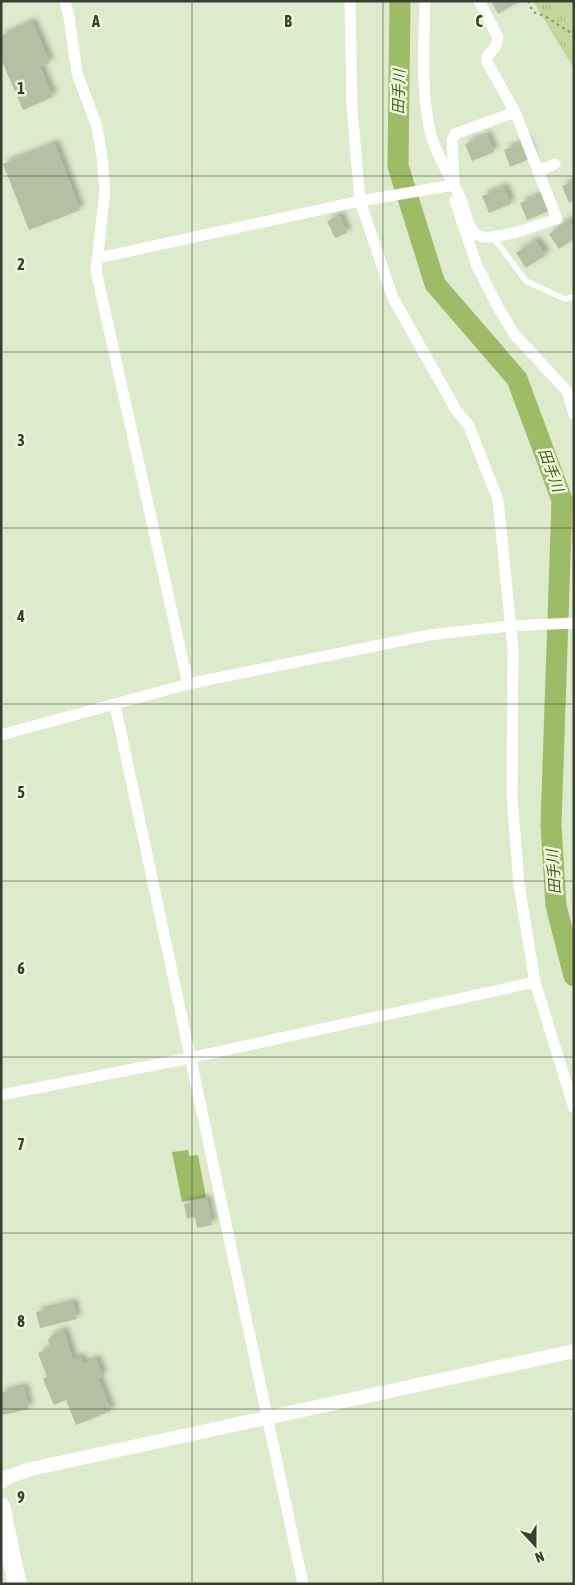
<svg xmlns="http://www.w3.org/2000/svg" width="575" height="1585" viewBox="0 0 575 1585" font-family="'Asap Condensed','Noto Sans JP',sans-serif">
<defs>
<pattern id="park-tufts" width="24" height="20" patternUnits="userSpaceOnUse" patternTransform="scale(1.25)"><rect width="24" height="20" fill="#c0d899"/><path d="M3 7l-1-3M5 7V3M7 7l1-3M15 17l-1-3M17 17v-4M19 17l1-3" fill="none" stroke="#a6ba84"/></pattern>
<filter id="shadow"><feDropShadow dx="4.5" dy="-4.5" stdDeviation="2.5" flood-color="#0004"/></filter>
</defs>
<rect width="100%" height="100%" fill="#deeacc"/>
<path fill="url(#park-tufts)" d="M 533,1 L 574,1 L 574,69 Z"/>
<path fill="#9ebb67" d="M 188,1150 L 189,1156 L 198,1155 L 206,1197 L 182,1202 L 172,1152 Z"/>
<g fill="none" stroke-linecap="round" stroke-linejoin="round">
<path stroke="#9ebb67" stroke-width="21" d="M 400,1 L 398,166 L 435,284 L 517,379 L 562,500 L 551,825 L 556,906 L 574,976"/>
</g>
<path fill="#b4bfa3" filter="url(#shadow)" d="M 491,1 L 520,1 L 498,14 Z
M 32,22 L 50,63 L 40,67 L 53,97 L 23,110 L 1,59 L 1,36 Z
M 487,135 L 494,152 L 472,161 L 465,144 Z
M 526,141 L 532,158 L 510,167 L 504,150 Z
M 55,144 L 80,210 L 29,230 L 3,164 Z
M 574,181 L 574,201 L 569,203 L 562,186 Z
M 504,187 L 511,204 L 489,213 L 482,196 Z
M 542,194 L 549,211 L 527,220 L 520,203 Z
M 340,216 L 347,233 L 335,238 L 327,221 Z
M 568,220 L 574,228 L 574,239 L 559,249 L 549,234 Z
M 535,240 L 546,255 L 526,268 L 516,253 Z
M 207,1199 L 212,1225 L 197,1228 L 195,1217 L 187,1219 L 184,1204 Z
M 73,1303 L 77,1319 L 40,1328 L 36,1312 Z
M 64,1331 L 73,1360 L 80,1357 L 83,1364 L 96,1359 L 103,1376 L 98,1378 L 111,1411 L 76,1425 L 66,1400 L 54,1405 L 43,1379 L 47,1377 L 38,1353 L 51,1348 L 48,1340 L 52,1335 Z
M 24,1387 L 29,1409 L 2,1415 L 1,1393 Z"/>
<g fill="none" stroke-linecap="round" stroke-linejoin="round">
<path stroke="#858d79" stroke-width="2" stroke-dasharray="2.5 4" stroke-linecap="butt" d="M 528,1 L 533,12 L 545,16 L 574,35"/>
<path stroke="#fff" stroke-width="5.5" d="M 493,237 L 526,281 L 565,299 L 574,297"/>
<path stroke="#fff" stroke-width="11" d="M 65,1 L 69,17 L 77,73 L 97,127 L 102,156 L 105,191 L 96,271 L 188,684
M 350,1 L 352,108 L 360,201 L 393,298 L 456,410 L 469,426 L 498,500 L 513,649 L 512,796 L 519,885 L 535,982 L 574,1108
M 425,1 C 424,42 421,86 429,126 C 434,153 450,175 461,199 C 465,210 468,231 479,236 C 496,242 539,224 557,219 L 515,112 L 487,62 L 487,56 L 496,46 L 498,37 L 479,1
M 539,171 L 555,164
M 454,183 L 452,141 L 455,134 L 515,112
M 455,201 L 477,266 L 499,309 L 515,335 L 567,391 L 574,414
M 98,258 L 360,201 L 454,185
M 115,705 L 303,1584
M 1,735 L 188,684 L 429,635 L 510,626 L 574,623
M 1,1095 L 190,1058 L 535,982"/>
<path stroke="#fff" stroke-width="14" d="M 1,1482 L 7,1477 L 31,1469 L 574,1351"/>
<path stroke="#fff" stroke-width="19" d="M 1,1507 L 17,1584"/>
</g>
<path fill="none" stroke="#393e32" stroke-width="1" stroke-opacity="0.55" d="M 192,1 L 192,1584M 383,1 L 383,1584M 1,176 L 574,176M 1,352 L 574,352M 1,528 L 574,528M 1,704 L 574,704M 1,881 L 574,881M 1,1057 L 574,1057M 1,1233 L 574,1233M 1,1409 L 574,1409"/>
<g text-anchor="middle" stroke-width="5" stroke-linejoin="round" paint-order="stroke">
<g font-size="15" font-style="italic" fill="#485b20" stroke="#ecf8d9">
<text transform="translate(399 92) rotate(-89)" y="5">田手川</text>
<text transform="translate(551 470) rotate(70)" y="5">田手川</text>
<text transform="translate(554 872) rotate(-94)" y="5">田手川</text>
</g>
</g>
<g font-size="16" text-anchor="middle" font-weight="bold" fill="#393e32" stroke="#ecf8d9" stroke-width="5" stroke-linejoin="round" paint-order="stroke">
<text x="96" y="27">A</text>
<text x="288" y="27">B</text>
<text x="479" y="27">C</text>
<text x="21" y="94">1</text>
<text x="21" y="270">2</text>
<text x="21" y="446">3</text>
<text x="21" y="622">4</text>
<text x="21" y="798">5</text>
<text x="21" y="974">6</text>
<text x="21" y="1150">7</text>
<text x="21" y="1327">8</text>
<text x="21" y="1503">9</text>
</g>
<rect width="575" height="1585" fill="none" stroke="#393e32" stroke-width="5"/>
<g transform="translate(535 1545) rotate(159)" stroke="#ecf8d9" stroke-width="4" paint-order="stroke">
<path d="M0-4L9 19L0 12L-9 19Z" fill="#393e32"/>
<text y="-8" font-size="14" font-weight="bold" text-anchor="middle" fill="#393e32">N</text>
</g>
</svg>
